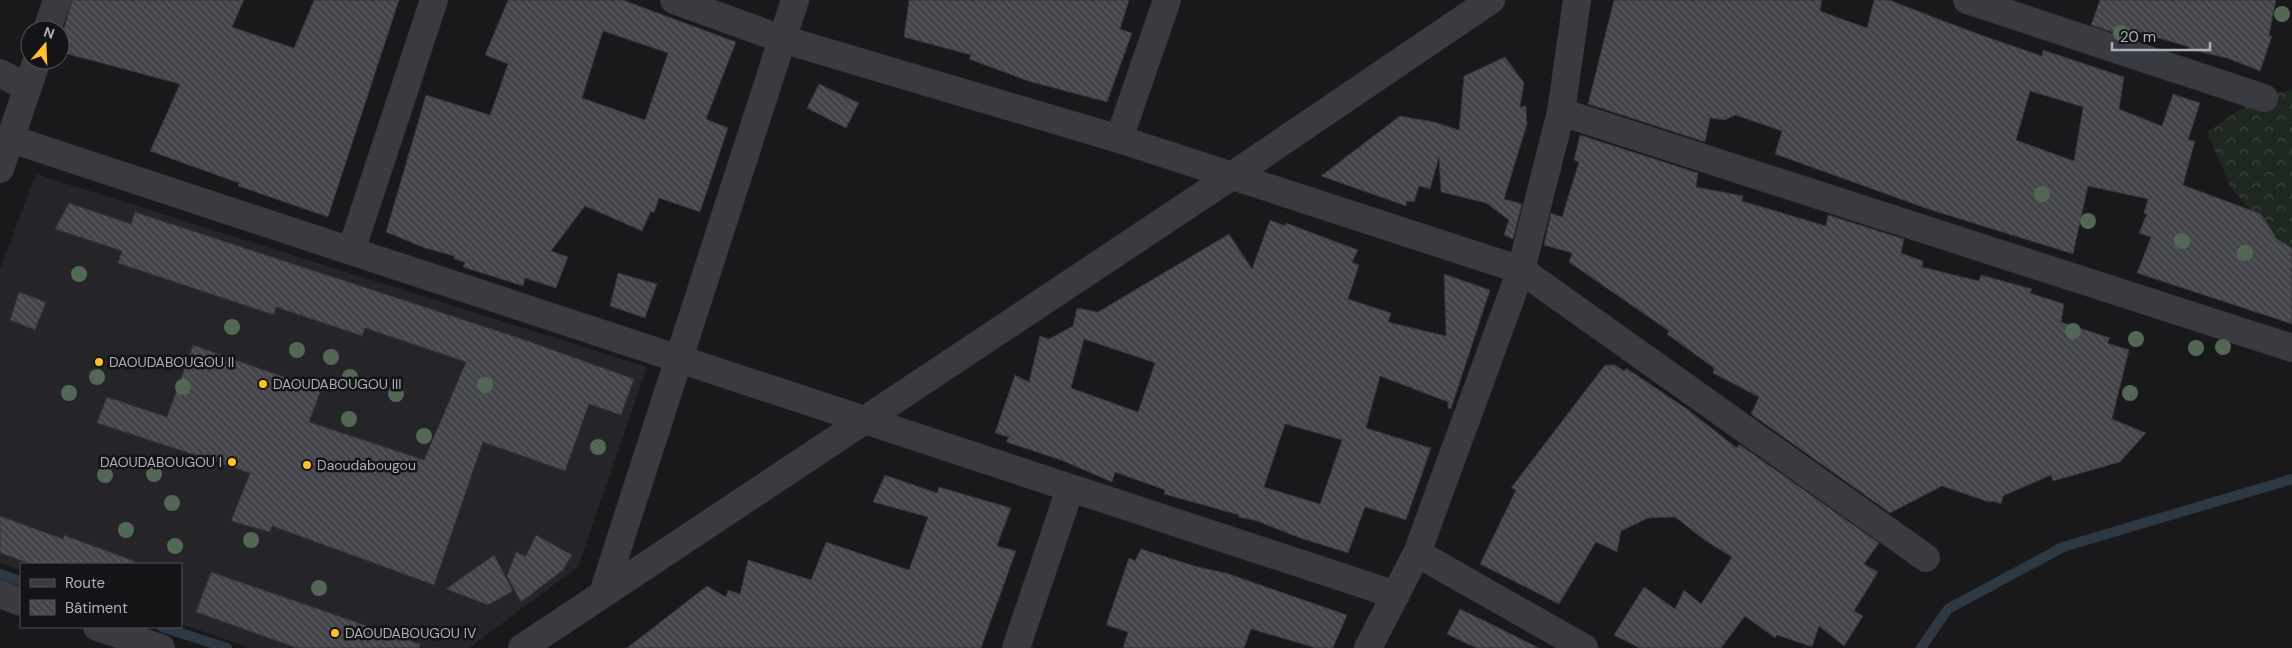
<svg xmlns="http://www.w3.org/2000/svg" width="2292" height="648" viewBox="0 0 2292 648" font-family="'DM Sans',sans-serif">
<defs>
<pattern id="forest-crowns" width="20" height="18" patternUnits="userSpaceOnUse" patternTransform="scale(1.25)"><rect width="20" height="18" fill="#1f2820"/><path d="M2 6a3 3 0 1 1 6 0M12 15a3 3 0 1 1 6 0" fill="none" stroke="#3d453e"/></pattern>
<pattern id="building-back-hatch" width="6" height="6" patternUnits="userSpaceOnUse" patternTransform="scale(1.25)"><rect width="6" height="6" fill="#434449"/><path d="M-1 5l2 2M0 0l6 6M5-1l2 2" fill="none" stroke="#5b5c61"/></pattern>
</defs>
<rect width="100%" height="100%" fill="#19191c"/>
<path fill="#252529" d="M 36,174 L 647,367 L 578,567 L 469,648 L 251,648 L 181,624 L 181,564 L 21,564 L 21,570 L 0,563 L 0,269 Z"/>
<path fill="url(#forest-crowns)" d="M 2292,90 L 2292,257 L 2231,188 L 2207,132 L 2261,95 Z"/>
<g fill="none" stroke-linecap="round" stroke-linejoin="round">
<path stroke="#2e3842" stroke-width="10" d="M 0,574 L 21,581
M 162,627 L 227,648
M 1921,648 L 1948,609 L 2063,547 L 2292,479"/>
</g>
<path fill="url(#building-back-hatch)" stroke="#333338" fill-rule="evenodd" d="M 72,0 L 244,0 L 232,27 L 294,48 L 314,0 L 399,0 L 328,217 L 238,186 L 239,183 L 150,151 L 180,84 L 60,52 L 60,42 Z
M 508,0 L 623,0 L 736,42 L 706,119 L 728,128 L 700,212 L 659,198 L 654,213 L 651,211 L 642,231 L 585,206 L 551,251 L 568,257 L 556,288 L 525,278 L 523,286 L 463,267 L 465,262 L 454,259 L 454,256 L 425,248 L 386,232 L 426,95 L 490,115 L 508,64 L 485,55 ZM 603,31 L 668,53 L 645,120 L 582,98 Z
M 909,0 L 1129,0 L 1120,29 L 1132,33 L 1107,102 L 1028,81 L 969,59 L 971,55 L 904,37 Z
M 1614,0 L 1822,0 L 1820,11 L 1867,28 L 1874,0 L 1889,0 L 1978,34 L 2042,56 L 2043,50 L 2124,77 L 2119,109 L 2162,126 L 2173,94 L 2200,103 L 2188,140 L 2195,141 L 2183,185 L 2261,214 L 2277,239 L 2292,248 L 2292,324 L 2137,273 L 2151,237 L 2139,233 L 2147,214 L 2144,213 L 2148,199 L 2088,186 L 2073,254 L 1928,209 L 1775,154 L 1782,131 L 1735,115 L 1725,120 L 1710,118 L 1705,142 L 1588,104 ZM 2030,91 L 2083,107 L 2074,161 L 2016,140 Z
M 2100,0 L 2276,0 L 2269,35 L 2272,36 L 2260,71 L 2227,58 L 2188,49 L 2189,47 L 2132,30 L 2131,38 L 2091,25 Z
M 1505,57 L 1524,83 L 1520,107 L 1526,106 L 1527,124 L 1504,199 L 1522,204 L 1513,239 L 1504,235 L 1509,220 L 1486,203 L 1441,192 L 1439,157 L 1430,189 L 1419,186 L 1414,202 L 1407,201 L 1406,206 L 1321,176 L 1400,116 L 1434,122 L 1459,130 L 1464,76 Z
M 819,84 L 859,103 L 846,128 L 807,108 Z
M 1580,135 L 1698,173 L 1696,187 L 1743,196 L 1742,201 L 1826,226 L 1828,215 L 1904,239 L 1901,253 L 1923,261 L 1922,267 L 1979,281 L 1981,275 L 2032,289 L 2030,293 L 2064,304 L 2061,322 L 2110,338 L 2107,343 L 2129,350 L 2112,419 L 2146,433 L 2120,462 L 2053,481 L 2051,475 L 2003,496 L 2001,504 L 1993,501 L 1989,502 L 1942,486 L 1890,513 L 1751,414 L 1759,397 L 1713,373 L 1714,368 L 1667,334 L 1669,331 L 1569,262 L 1572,253 L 1544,245 L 1551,213 L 1562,217 L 1579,162 L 1574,160 Z
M 69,203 L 131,224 L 135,212 L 525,340 L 634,379 L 621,415 L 589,404 L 565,471 L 483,442 L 434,585 L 272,526 L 270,532 L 231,521 L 250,473 L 97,423 L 107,397 L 167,417 L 193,345 L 321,390 L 309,422 L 424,460 L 466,362 L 365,328 L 362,336 L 276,307 L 274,315 L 118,263 L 122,251 L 55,229 Z
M 1270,220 L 1285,226 L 1286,223 L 1358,250 L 1352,262 L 1359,265 L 1348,299 L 1391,313 L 1388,322 L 1446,336 L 1444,274 L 1490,290 L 1451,409 L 1448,408 L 1448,402 L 1380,376 L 1366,428 L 1431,448 L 1406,520 L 1365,507 L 1348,553 L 1300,538 L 1254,520 L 1239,517 L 1239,515 L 1164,494 L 1165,490 L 1115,472 L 1112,482 L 1061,460 L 1006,442 L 1009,437 L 995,433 L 1015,375 L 1029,382 L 1040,336 L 1049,339 L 1073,326 L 1077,308 L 1098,312 L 1229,234 L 1252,269 ZM 1084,339 L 1155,363 L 1138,412 L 1071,388 ZM 1285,424 L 1342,440 L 1320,504 L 1264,487 Z
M 618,273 L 657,284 L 645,318 L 610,306 Z
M 19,292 L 46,302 L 35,330 L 10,320 Z
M 1605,365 L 1615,365 L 1624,371 L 1626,368 L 1687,409 L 1737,448 L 1739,444 L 1879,543 L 1864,564 L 1878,572 L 1854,611 L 1863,616 L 1844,646 L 1819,626 L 1812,647 L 1777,635 L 1775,638 L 1745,616 L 1721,648 L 1639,648 L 1614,635 L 1644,587 L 1675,609 L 1684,590 L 1701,604 L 1732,557 L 1706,541 L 1675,517 L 1648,518 L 1621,531 L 1617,552 L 1596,542 L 1559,604 L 1480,564 L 1516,490 L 1511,488 Z
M 885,475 L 937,493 L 939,487 L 1011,508 L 997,546 L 1016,551 L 981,648 L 627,648 L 707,586 L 726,597 L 728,590 L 740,594 L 748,560 L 811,580 L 826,542 L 909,570 L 928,517 L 873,502 Z
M 0,516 L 63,539 L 64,535 L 134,561 L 134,564 L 31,564 L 0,553 Z
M 536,535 L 572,555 L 563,570 L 521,602 L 507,576 L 516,552 L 526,556 Z
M 1141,549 L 1198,567 L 1226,573 L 1347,615 L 1333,648 L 1316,648 L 1251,629 L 1244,648 L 1123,648 L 1128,632 L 1106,625 L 1129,558 L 1135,561 Z
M 494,555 L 513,591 L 488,605 L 446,589 Z
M 211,572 L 420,644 L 419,648 L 297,648 L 196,612 Z
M 1460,609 L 1491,624 L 1539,648 L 1476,648 L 1447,634 Z"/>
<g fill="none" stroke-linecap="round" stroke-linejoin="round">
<path stroke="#3a3b41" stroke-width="28" d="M 674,0 L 782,39 L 1119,139 L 1521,270 L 1926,558
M 1967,0 L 2264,98
M 47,30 L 57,0
M 0,73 L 28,88
M 1561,112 L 2292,348
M 11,139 L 1396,595
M 1119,139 L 1167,0
M 0,169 L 37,60
M 351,251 L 434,0
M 1417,553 L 1584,648
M 603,593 L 795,0
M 0,594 L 21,602
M 97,627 L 161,648
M 522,648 L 1233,175 L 1491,0
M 1016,648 L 1070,489
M 1368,648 L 1417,553 L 1521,270 L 1561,112 L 1577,0"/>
</g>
<g fill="#526855">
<circle cx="2282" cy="14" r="8"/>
<circle cx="2121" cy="33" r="8"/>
<circle cx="2042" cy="194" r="8"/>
<circle cx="2088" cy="221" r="8"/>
<circle cx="2182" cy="241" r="8"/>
<circle cx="2245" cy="253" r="8"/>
<circle cx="79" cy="274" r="8"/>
<circle cx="232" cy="327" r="8"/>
<circle cx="2073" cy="331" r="8"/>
<circle cx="2136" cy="339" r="8"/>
<circle cx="2223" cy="347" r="8"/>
<circle cx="2196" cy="348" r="8"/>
<circle cx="297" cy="350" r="8"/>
<circle cx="331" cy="357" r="8"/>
<circle cx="97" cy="377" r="8"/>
<circle cx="350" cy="377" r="8"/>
<circle cx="485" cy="385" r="8"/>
<circle cx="183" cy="387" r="8"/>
<circle cx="69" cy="393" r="8"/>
<circle cx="2130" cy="393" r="8"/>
<circle cx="396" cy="394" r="8"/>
<circle cx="349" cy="419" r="8"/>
<circle cx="424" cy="436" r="8"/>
<circle cx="598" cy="447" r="8"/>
<circle cx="154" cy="474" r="8"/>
<circle cx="105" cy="475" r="8"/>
<circle cx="172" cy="503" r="8"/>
<circle cx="126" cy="530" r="8"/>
<circle cx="251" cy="540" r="8"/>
<circle cx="175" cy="546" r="8"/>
<circle cx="319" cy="588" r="8"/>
</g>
<g fill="#ffc02e" stroke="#141417" stroke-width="2">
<circle cx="99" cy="362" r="5"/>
<circle cx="263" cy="384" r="5"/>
<circle cx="232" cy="462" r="5"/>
<circle cx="307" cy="465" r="5"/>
<circle cx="335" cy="633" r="5"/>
</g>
<g text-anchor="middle" stroke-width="5" stroke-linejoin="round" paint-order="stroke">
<g font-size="14" fill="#abb0bd" stroke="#141417" text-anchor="start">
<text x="109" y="367">DAOUDABOUGOU II</text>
<text x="273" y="389">DAOUDABOUGOU III</text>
<text x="222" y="467" text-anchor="end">DAOUDABOUGOU I</text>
<text x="317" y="470">Daoudabougou</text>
<text x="345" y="638">DAOUDABOUGOU IV</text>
</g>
</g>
<rect x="20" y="563" width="162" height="65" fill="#141417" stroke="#505259"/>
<rect x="30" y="579" width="25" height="8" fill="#3a3b41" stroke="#505259"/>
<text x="65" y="588" font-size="15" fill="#abb0bd">Route</text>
<rect x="30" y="600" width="25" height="15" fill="url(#building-back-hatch)" stroke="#505259"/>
<text x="65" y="613" font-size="15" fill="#abb0bd">Bâtiment</text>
<g transform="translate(45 45) rotate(19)"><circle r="24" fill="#141417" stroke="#505259"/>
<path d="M0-4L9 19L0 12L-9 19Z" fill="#ffc02e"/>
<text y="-8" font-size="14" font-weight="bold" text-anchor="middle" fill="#abb0bd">N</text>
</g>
<path d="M2112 42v8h98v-8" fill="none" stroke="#abb0bd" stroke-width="2.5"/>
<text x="2120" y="42" font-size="15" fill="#abb0bd" stroke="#141417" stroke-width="4" paint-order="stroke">20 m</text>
</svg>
